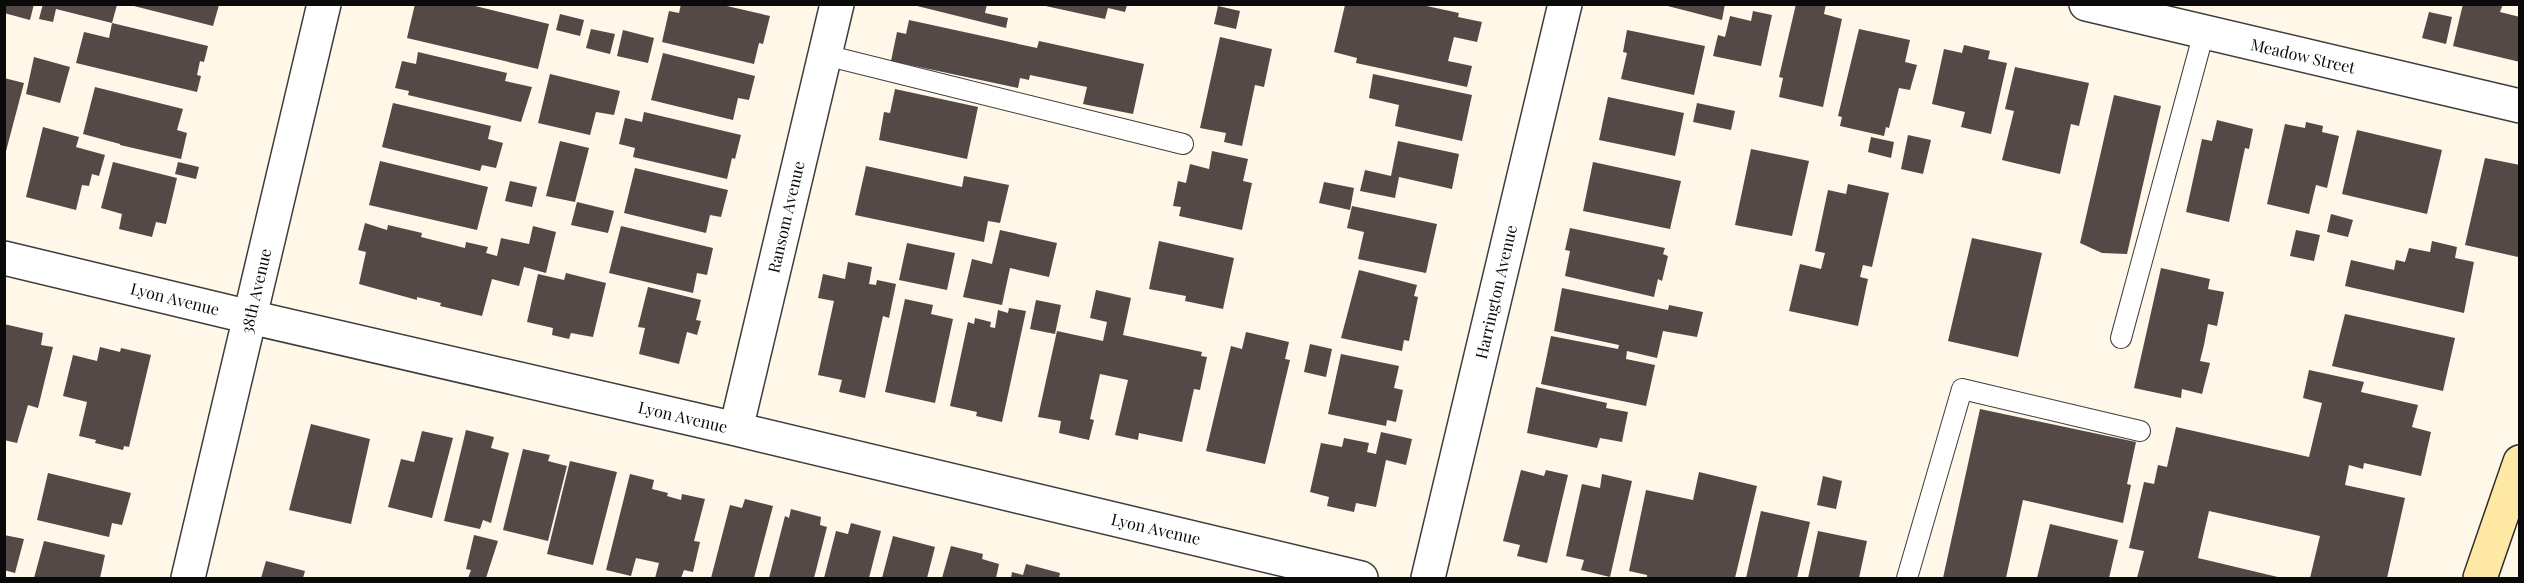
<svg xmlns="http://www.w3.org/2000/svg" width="2524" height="583" viewBox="0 0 2524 583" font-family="'Playfair Display',serif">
<rect width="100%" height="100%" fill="#fff7e8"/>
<path fill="#544946" d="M 4,4 L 34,4 L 30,20 L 4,13 Z
M 43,4 L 116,4 L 117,5 L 112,23 L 56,9 L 53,22 L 39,19 Z
M 415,4 L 467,4 L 549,24 L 538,69 L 407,38 Z
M 681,4 L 718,4 L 770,16 L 763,44 L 759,43 L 754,64 L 662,42 L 669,11 L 679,13 Z
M 909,4 L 987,4 L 985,13 L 1008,18 L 1006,28 Z
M 1660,4 L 1725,4 L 1722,20 Z
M 1796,4 L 1826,4 L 1824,14 L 1842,19 L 1823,107 L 1779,97 L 1783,78 L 1779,77 Z
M 2463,4 L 2503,4 L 2500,12 L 2520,17 L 2520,62 L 2453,46 Z
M 130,5 L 219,5 L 213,26 Z
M 1041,5 L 1127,5 L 1125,12 L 1108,8 L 1105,19 Z
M 1345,5 L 1422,5 L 1459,13 L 1458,17 L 1482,22 L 1477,42 L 1454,37 L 1448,61 L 1472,66 L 1467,87 L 1356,63 L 1357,58 L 1334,52 Z
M 1218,6 L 1240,11 L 1236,29 L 1214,24 Z
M 1753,11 L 1772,15 L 1761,66 L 1713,56 L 1718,35 L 1725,37 L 1730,16 L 1751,21 Z
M 2429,12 L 2452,17 L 2446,44 L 2422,38 Z
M 560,14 L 584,20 L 580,36 L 556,30 Z
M 909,20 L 1037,48 L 1039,41 L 1144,64 L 1133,114 L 1083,104 L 1087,87 L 1030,75 L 1029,80 L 1020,78 L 1018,88 L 891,61 L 897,32 L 906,34 Z
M 112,23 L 208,46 L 204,62 L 200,61 L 197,75 L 201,76 L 197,92 L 76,63 L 84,32 L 109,38 Z
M 591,29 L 615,34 L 610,54 L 586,48 Z
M 1859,29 L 1910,40 L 1905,62 L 1917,65 L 1910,90 L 1899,88 L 1889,128 L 1886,127 L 1884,136 L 1840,126 L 1842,117 L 1838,116 Z
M 623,30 L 654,38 L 648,63 L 617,56 Z
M 1627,30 L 1705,46 L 1694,95 L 1621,79 L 1627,53 L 1623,52 Z
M 1220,37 L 1272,49 L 1264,87 L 1255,85 L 1242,146 L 1224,142 L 1226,133 L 1200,128 Z
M 1964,45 L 1990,51 L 1988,59 L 2007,63 L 1991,134 L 1961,127 L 1965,112 L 1932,104 L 1944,49 L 1962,53 Z
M 418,52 L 507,73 L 505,81 L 532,87 L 521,122 L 408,95 L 409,91 L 395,88 L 402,61 L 416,64 Z
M 663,53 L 755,76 L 749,100 L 738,98 L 733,120 L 651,100 Z
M 34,57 L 70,67 L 60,103 L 26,94 Z
M 2015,67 L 2089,83 L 2079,126 L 2071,124 L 2060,174 L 2002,160 L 2014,111 L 2005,109 Z
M 550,74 L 620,91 L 614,115 L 596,112 L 590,135 L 538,123 Z
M 1373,74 L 1472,95 L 1462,141 L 1395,126 L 1399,105 L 1369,98 Z
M 4,78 L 24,83 L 5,155 L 4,155 Z
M 95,87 L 183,109 L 177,130 L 187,133 L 181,159 L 120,145 L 120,144 L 83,134 Z
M 895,89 L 978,107 L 967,159 L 879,140 L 884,112 L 890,113 Z
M 2114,95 L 2161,106 L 2127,254 L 2102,253 L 2080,243 Z
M 1608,97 L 1684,113 L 1675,156 L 1599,140 Z
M 393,103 L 491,126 L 488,139 L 503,143 L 496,168 L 482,165 L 480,171 L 382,147 Z
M 1697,103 L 1735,111 L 1731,130 L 1693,122 Z
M 644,112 L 741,135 L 735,159 L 732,158 L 727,179 L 633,157 L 635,148 L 619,144 L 625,118 L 642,122 Z
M 2217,120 L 2253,129 L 2249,149 L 2245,148 L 2229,222 L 2186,212 L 2202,139 L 2212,141 Z
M 2306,122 L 2323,126 L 2322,132 L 2339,136 L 2327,188 L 2316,185 L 2309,214 L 2267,204 L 2285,124 L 2305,128 Z
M 43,127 L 79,137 L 76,147 L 105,155 L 99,176 L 92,174 L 89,186 L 82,185 L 76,210 L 26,197 Z
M 2357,130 L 2442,150 L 2427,214 L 2342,194 Z
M 1908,135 L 1931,140 L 1923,174 L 1901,169 Z
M 1871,137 L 1894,142 L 1891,158 L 1868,152 Z
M 560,141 L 589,148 L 575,202 L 546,196 Z
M 1398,141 L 1459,154 L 1452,189 L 1399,177 L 1395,198 L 1360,191 L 1365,170 L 1391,176 Z
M 1751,149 L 1809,161 L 1792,236 L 1735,225 Z
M 1212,151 L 1248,159 L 1243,181 L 1252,183 L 1242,230 L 1179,216 L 1181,207 L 1173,206 L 1178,181 L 1186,183 L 1190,164 L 1209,169 Z
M 2485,158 L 2520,165 L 2518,257 L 2465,245 Z
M 380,161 L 488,187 L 477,230 L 369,205 Z
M 113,162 L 177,178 L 166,224 L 156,222 L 152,237 L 119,229 L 122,214 L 101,208 Z
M 178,162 L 199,167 L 196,179 L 175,174 Z
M 1593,162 L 1681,181 L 1670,229 L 1583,211 Z
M 866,166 L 962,187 L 964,176 L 1009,185 L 1000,223 L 988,221 L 984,242 L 855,215 Z
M 635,168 L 728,190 L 721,217 L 710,215 L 706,233 L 624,213 Z
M 510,181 L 537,187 L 532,207 L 505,201 Z
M 1324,182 L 1354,188 L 1350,210 L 1319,203 Z
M 1848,184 L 1889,193 L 1872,267 L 1863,265 L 1860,277 L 1868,279 L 1858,326 L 1789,311 L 1800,264 L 1821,269 L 1825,253 L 1815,251 L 1828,190 L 1846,194 Z
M 577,202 L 614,211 L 608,233 L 571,225 Z
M 1352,206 L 1437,224 L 1426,273 L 1358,259 L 1364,232 L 1347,228 Z
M 2331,214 L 2353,220 L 2348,237 L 2327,232 Z
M 365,223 L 387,230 L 388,225 L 422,233 L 421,237 L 465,248 L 466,242 L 488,247 L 486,253 L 497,256 L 501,238 L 529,244 L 533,226 L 556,232 L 546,273 L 524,267 L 519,286 L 492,279 L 482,316 L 440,306 L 441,303 L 417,297 L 417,300 L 359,284 L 366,252 L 358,250 Z
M 621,226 L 713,248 L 707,275 L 697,273 L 693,293 L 609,273 Z
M 1570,228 L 1665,248 L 1663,254 L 1668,256 L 1662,281 L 1658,279 L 1654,297 L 1565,276 L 1570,251 L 1565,250 Z
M 1000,230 L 1057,243 L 1049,277 L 1010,268 L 1002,305 L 963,297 L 972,259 L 992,264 Z
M 2296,230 L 2320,235 L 2314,261 L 2290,256 Z
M 1972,238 L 2042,253 L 2018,357 L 1948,341 Z
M 1159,241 L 1234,258 L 1223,309 L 1185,301 L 1186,296 L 1149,289 Z
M 2432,241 L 2457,247 L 2455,258 L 2474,262 L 2464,313 L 2345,286 L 2351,260 L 2394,270 L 2396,260 L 2405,262 L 2409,248 L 2430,252 Z
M 907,243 L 955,253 L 947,290 L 899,280 Z
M 848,262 L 872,267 L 869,284 L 876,285 L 877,280 L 896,284 L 889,318 L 883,316 L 865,398 L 839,392 L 842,380 L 818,375 L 834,301 L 818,298 L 823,274 L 845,279 Z
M 2161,268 L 2210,279 L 2208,289 L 2224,292 L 2217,326 L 2208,324 L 2204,345 L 2200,361 L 2210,363 L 2202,394 L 2182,389 L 2181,398 L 2134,388 Z
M 1359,270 L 1417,285 L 1414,296 L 1418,297 L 1409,341 L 1404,340 L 1402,351 L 1341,338 Z
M 566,273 L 606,283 L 593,337 L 571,333 L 569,339 L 552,335 L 553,328 L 527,322 L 538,274 L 564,280 Z
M 648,287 L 701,300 L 696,320 L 701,321 L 697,335 L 687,332 L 679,364 L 639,354 L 645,328 L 638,327 Z
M 1562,288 L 1668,310 L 1669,305 L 1703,312 L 1697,337 L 1663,331 L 1657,358 L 1627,351 L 1626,359 L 1655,365 L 1646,406 L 1541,384 L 1551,336 L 1618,349 L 1619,345 L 1554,331 Z
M 1096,290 L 1131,298 L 1123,335 L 1202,352 L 1201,356 L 1207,357 L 1200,390 L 1194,389 L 1182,442 L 1139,433 L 1138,440 L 1115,435 L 1128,380 L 1100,374 L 1090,419 L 1094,420 L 1089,440 L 1059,433 L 1061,421 L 1038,417 L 1057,331 L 1103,341 L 1107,322 L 1090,318 Z
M 905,299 L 933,305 L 931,314 L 953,319 L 935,403 L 885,392 Z
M 1036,300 L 1061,305 L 1055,334 L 1030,329 Z
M 1009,308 L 1026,311 L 1002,422 L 976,416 L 977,412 L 950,406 L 968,322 L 974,324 L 975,318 L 991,322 L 990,327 L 995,328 L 998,310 L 1008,313 Z
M 2345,314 L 2455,338 L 2443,391 L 2332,366 Z
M 4,324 L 43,333 L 41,345 L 53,347 L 38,408 L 28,405 L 17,443 L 4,440 Z
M 1246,332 L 1289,342 L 1285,359 L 1290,360 L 1265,464 L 1206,451 L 1231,346 L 1242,349 Z
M 1310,344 L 1332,349 L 1326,377 L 1304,372 Z
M 100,347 L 120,352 L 121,348 L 151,355 L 129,447 L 124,446 L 123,450 L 95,443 L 96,440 L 79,436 L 87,402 L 63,396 L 73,355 L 97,361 Z
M 1341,354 L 1399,366 L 1394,388 L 1403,390 L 1396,422 L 1387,420 L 1386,426 L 1328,414 Z
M 2309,370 L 2364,382 L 2361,392 L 2418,405 L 2412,427 L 2431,432 L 2421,476 L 2364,463 L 2363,469 L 2349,465 L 2345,485 L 2405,498 L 2387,578 L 2310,578 L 2320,536 L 2209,511 L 2198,558 L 2282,578 L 2137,578 L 2144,551 L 2129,548 L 2144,482 L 2154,484 L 2158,465 L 2167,467 L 2176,427 L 2309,457 L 2322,403 L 2303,398 Z
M 1536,387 L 1607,403 L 1606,408 L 1628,412 L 1622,442 L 1600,438 L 1597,448 L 1527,433 Z
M 1980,409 L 2136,442 L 2127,484 L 2131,485 L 2123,523 L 2023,500 L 2006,578 L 1943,578 Z
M 311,424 L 370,439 L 351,524 L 289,510 Z
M 466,430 L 494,437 L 491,448 L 509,453 L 491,523 L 483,520 L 480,529 L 444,521 Z
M 422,431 L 453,438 L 432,518 L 388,507 L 401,459 L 414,462 Z
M 1381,432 L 1412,439 L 1406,465 L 1386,460 L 1376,507 L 1356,503 L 1354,512 L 1327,506 L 1329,497 L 1310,492 L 1321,443 L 1342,447 L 1344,438 L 1369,443 L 1367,452 L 1376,454 Z
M 523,449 L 550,455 L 548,461 L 567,466 L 548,541 L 503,530 Z
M 570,461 L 617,472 L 593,565 L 547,554 Z
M 1521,470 L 1544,476 L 1546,470 L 1568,475 L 1547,563 L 1517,556 L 1520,545 L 1503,541 Z
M 1699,472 L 1757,486 L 1735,578 L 1647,578 L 1647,575 L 1629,571 L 1646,490 L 1693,500 Z
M 48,473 L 131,493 L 122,525 L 112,523 L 109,537 L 37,520 Z
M 630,474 L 654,480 L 652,489 L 668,493 L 667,496 L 681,500 L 682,494 L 705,499 L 694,541 L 700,542 L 693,572 L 684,570 L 681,578 L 655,578 L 659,563 L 636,558 L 631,576 L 606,570 Z
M 1602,474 L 1632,481 L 1610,577 L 1581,570 L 1584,560 L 1566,556 L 1582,484 L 1600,488 Z
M 1823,476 L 1842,481 L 1836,509 L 1817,505 Z
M 745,499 L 773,506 L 754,578 L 711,578 L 730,505 L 742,508 Z
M 791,509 L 821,517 L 820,525 L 827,527 L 814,578 L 769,578 L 785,516 L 789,518 Z
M 1761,511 L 1810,522 L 1797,578 L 1746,578 Z
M 851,523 L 881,531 L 869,578 L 824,578 L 836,531 L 848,534 Z
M 2050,524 L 2118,540 L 2109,578 L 2037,578 Z
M 1818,531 L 1867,541 L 1859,578 L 1808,578 Z
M 4,535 L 24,539 L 15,573 L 4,570 Z
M 474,535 L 498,541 L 486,578 L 468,578 L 471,570 L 466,569 Z
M 893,536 L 935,547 L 927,578 L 882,578 Z
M 44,541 L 105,555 L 100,578 L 34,578 Z
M 951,546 L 983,554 L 982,559 L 999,564 L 996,578 L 942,578 Z
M 266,561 L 305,571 L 303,578 L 261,578 Z
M 1026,564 L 1060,573 L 1059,578 L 1011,578 L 1012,572 L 1023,575 Z"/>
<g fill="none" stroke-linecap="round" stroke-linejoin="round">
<g stroke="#3d3d3d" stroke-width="22">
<path id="service" d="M 825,55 L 1183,144
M 2121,338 L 2204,32
M 1907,578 L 1962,389 L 2140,431"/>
</g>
<g stroke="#3d3d3d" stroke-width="36">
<path id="minor" d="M 2086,4 L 2520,106
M 4,258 L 250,317 L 736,429 L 1361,578
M 736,429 L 837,4
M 1428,578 L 1565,4"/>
</g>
<g stroke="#3d3d3d" stroke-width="36">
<path id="tertiary" d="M 188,578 L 324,4"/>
</g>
<g stroke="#2c2c2c" stroke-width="36">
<path id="secondary" d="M 2480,578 L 2520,462"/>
</g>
<use href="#service" stroke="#fff" stroke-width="20"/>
<use href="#minor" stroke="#fff" stroke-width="33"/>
<use href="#tertiary" stroke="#fff" stroke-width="33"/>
<use href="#secondary" stroke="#ffe8a3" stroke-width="33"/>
</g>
<g text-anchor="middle" stroke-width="6" stroke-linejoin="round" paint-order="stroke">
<g font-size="16" fill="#0a0a0a" stroke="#fff">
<text transform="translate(2303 56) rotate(13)" y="6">Meadow Street</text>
<text transform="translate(786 217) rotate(-77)" y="6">Ransom Avenue</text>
<text transform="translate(256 291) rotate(-77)" y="6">38th Avenue</text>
<text transform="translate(1496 292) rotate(-77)" y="6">Harrington Avenue</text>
<text transform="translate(175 299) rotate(14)" y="6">Lyon Avenue</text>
<text transform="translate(683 417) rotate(13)" y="6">Lyon Avenue</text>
<text transform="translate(1156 529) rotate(13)" y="6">Lyon Avenue</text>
</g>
</g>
<rect width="2524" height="583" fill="none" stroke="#0a0a0a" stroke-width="12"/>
</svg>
